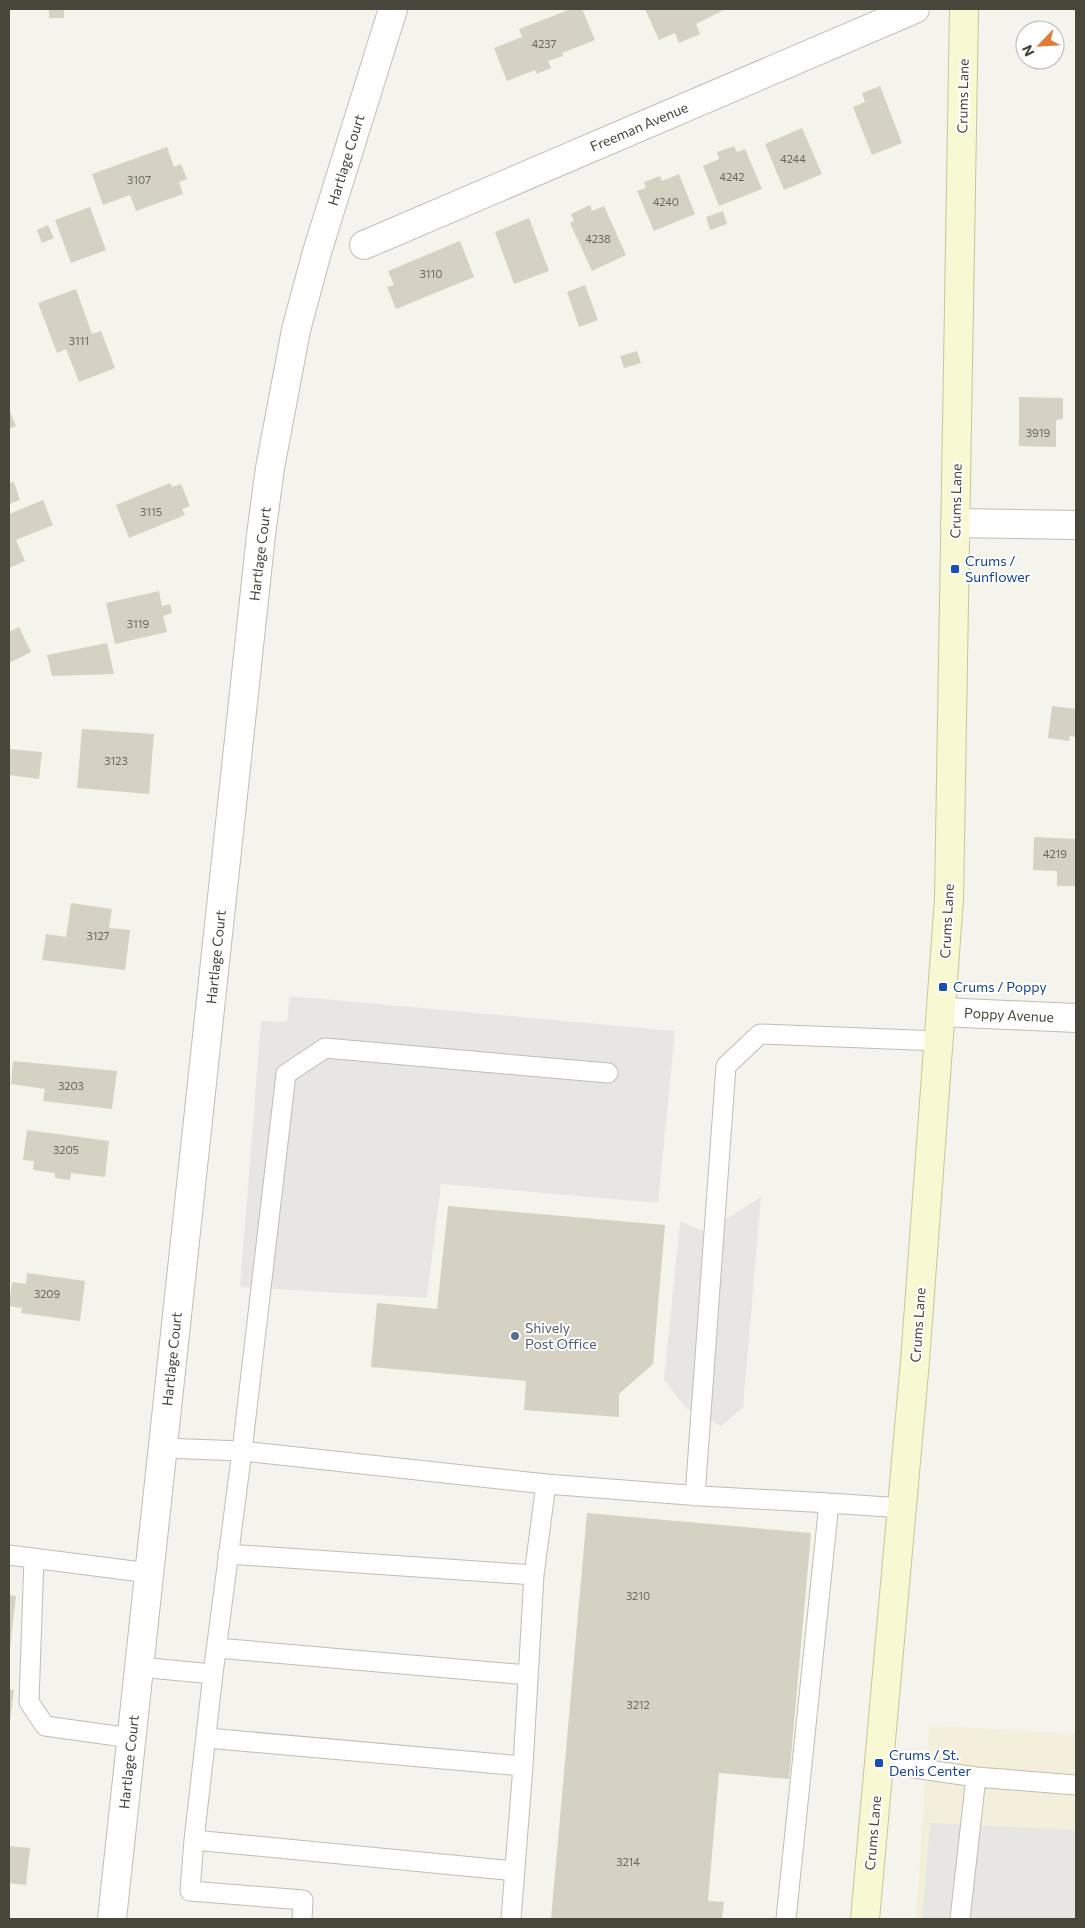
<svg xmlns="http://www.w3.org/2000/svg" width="1085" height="1928" viewBox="0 0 1085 1928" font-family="Commissioner,sans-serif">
<rect width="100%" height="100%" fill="#f4f4ec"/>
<path fill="#f3efdb" d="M 929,1725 L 1076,1734 L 1076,1919 L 916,1919 Z"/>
<path fill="#e7e6e3" d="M 290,996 L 675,1031 L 658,1203 L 441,1184 L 427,1298 L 240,1287 L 261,1021 L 287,1022 Z
M 761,1197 L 743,1408 L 721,1426 L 686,1408 L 664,1380 L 680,1221 L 705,1232 Z
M 930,1823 L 1076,1830 L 1076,1919 L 922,1919 Z"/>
<path fill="#d5d2c3" d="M 49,9 L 64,9 L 64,18 L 49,18 Z
M 571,9 L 582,9 L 595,40 L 562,53 L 563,56 L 548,61 L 551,68 L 537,74 L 535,70 L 507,81 L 494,48 L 522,37 L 519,29 Z
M 645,9 L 726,9 L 696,24 L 700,34 L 679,43 L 675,33 L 659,40 Z
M 880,86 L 902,143 L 872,155 L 853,107 L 865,102 L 862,93 Z
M 802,128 L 822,174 L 784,190 L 765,144 Z
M 734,146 L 737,152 L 745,149 L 762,189 L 719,206 L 703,166 L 719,159 L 717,152 Z
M 167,147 L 174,167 L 181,164 L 187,179 L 179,182 L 183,194 L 136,211 L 130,195 L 103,205 L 92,174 Z
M 679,174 L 695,214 L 654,231 L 637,191 L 646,188 L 644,182 L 660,176 L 662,181 Z
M 590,205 L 592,211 L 604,206 L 626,255 L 592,271 L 570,223 L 574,221 L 571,214 Z
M 90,207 L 106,250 L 71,263 L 55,220 Z
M 723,211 L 727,224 L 710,230 L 706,217 Z
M 529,218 L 549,271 L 514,284 L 495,232 Z
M 48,225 L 54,238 L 42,243 L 37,230 Z
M 460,241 L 474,277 L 396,309 L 387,287 L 394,285 L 388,271 Z
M 585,285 L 598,320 L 579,327 L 567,292 Z
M 76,289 L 92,334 L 101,331 L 115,368 L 79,382 L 66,349 L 57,353 L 38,303 Z
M 637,351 L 641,363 L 624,368 L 620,356 Z
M 1019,397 L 1063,398 L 1063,419 L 1056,420 L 1056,447 L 1019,446 Z
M 9,409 L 16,426 L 9,429 Z
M 14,482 L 20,500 L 9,504 L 9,483 Z
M 170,483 L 172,487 L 181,484 L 190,506 L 182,509 L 185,515 L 129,538 L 116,505 Z
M 43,500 L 53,525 L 16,540 L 25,561 L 9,568 L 9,514 Z
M 159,591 L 162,606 L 170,604 L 172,613 L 163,616 L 167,632 L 115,644 L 106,603 Z
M 19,627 L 31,652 L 9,663 L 9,632 Z
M 107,643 L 114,674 L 52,676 L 47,655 Z
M 1052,706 L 1076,709 L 1076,737 L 1070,736 L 1069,741 L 1048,738 Z
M 82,729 L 154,734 L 149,794 L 77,788 Z
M 9,749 L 42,752 L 39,779 L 9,775 Z
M 1034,837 L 1076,839 L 1076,886 L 1057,886 L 1057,871 L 1033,870 Z
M 71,903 L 112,909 L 109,928 L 130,930 L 125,970 L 42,960 L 46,934 L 66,937 Z
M 13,1061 L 117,1071 L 112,1109 L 43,1101 L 45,1089 L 11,1084 Z
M 27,1130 L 109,1141 L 105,1177 L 71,1173 L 70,1180 L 55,1178 L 55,1173 L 33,1170 L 34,1161 L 23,1160 Z
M 448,1206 L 665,1225 L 653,1364 L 619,1394 L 619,1417 L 524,1410 L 526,1381 L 371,1367 L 377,1303 L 437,1309 Z
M 27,1273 L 85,1281 L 80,1321 L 21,1313 L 22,1308 L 9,1306 L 12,1282 L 26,1284 Z
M 587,1513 L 811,1533 L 789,1779 L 719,1773 L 708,1901 L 724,1902 L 722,1919 L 551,1919 Z
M 9,1595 L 16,1596 L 10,1649 L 9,1649 Z
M 9,1689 L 14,1690 L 10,1721 L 9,1721 Z
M 9,1846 L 30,1848 L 26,1885 L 9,1883 Z"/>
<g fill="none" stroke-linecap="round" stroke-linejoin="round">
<g stroke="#bfbeb0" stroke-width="21">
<path id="lane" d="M 163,1448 L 242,1451 L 546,1484 L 701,1496 L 829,1503 L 902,1508
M 695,1496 L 726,1066 L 760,1034 L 939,1041
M 228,1554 L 534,1575
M 9,1555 L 149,1573
M 34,1558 L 29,1702 L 45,1726 L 131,1738
M 217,1648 L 528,1675
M 139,1667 L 213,1674 L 194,1840 L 190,1891 L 303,1900 L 302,1919
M 213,1674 L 242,1451 L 286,1074 L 325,1048 L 608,1073
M 207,1738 L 523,1766
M 879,1763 L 976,1777 L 1076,1785
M 194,1840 L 515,1871
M 511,1919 L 523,1766 L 534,1575 L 546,1484
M 786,1919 L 829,1503
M 960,1919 L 976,1777"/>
</g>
<g stroke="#bfbeb0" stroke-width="30">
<path id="street" d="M 364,245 L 915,9
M 955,523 L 1076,525
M 942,1012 L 1076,1018
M 112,1919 L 261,535 L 270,468 L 296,330 L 317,252 L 393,9"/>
</g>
<g stroke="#c6c59b" stroke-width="30">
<path id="secondary" d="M 865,1919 L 915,1361 L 949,899 L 964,9"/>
</g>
<use href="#lane" stroke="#fff" stroke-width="19"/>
<use href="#street" stroke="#fff" stroke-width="28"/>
<use href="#secondary" stroke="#f8f9d2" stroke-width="28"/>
</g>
<g fill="#1a4fb4" stroke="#fff" stroke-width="2">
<rect x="950" y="564" width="10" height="10" rx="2.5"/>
<rect x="938" y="982" width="10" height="10" rx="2.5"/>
<rect x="874" y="1758" width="10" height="10" rx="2.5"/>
</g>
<circle fill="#5c6f8a" stroke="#fff" stroke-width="2" cx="515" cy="1336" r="5"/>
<g text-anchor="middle" stroke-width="4" stroke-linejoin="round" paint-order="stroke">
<g font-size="11" fill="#6b695d">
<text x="544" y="48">4237</text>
<text x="793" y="163">4244</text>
<text x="732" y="181">4242</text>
<text x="139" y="184">3107</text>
<text x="666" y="206">4240</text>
<text x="598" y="243">4238</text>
<text x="431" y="278">3110</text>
<text x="79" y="345">3111</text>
<text x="1038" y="437">3919</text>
<text x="151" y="516">3115</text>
<text x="138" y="628">3119</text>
<text x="116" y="765">3123</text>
<text x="1055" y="858">4219</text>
<text x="98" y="940">3127</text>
<text x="71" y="1090">3203</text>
<text x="66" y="1154">3205</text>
<text x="47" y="1298">3209</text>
<text x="638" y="1600">3210</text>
<text x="638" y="1709">3212</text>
<text x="628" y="1866">3214</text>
</g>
<g font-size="14" fill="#48463b" stroke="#fff">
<text transform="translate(963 96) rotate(-89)" y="5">Crums Lane</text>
<text transform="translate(639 127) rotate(-23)" y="5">Freeman Avenue</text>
<text transform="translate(346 160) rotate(-73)" y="5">Hartlage Court</text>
<text transform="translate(956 501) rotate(-89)" y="5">Crums Lane</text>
<text transform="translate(260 554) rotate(-83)" y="5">Hartlage Court</text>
<text transform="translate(947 921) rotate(-87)" y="5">Crums Lane</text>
<text transform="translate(216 957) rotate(-84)" y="5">Hartlage Court</text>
<text transform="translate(1009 1015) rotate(3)" y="5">Poppy Avenue</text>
<text transform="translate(918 1325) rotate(-86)" y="5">Crums Lane</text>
<text transform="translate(172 1359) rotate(-84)" y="5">Hartlage Court</text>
<text transform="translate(129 1762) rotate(-84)" y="5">Hartlage Court</text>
<text transform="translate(873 1833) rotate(-85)" y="5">Crums Lane</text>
</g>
<g font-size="14" fill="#164399" stroke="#fff" text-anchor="start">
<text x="965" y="566">Crums /<tspan x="965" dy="16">Sunflower</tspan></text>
<text x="953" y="992">Crums / Poppy</text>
<text x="889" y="1760">Crums / St.<tspan x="889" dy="16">Denis Center</tspan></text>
</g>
<g font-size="14" fill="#4e5e75" stroke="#fff" text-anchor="start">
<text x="525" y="1333">Shively<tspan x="525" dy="16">Post Office</tspan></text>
</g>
</g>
<rect width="1085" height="1928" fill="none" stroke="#48463b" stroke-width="20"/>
<g transform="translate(1040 45) rotate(245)"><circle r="24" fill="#ffffff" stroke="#b6b5b1"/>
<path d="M0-4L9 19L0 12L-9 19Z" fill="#e17c37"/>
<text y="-8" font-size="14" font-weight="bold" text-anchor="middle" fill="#48463b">N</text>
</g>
</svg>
